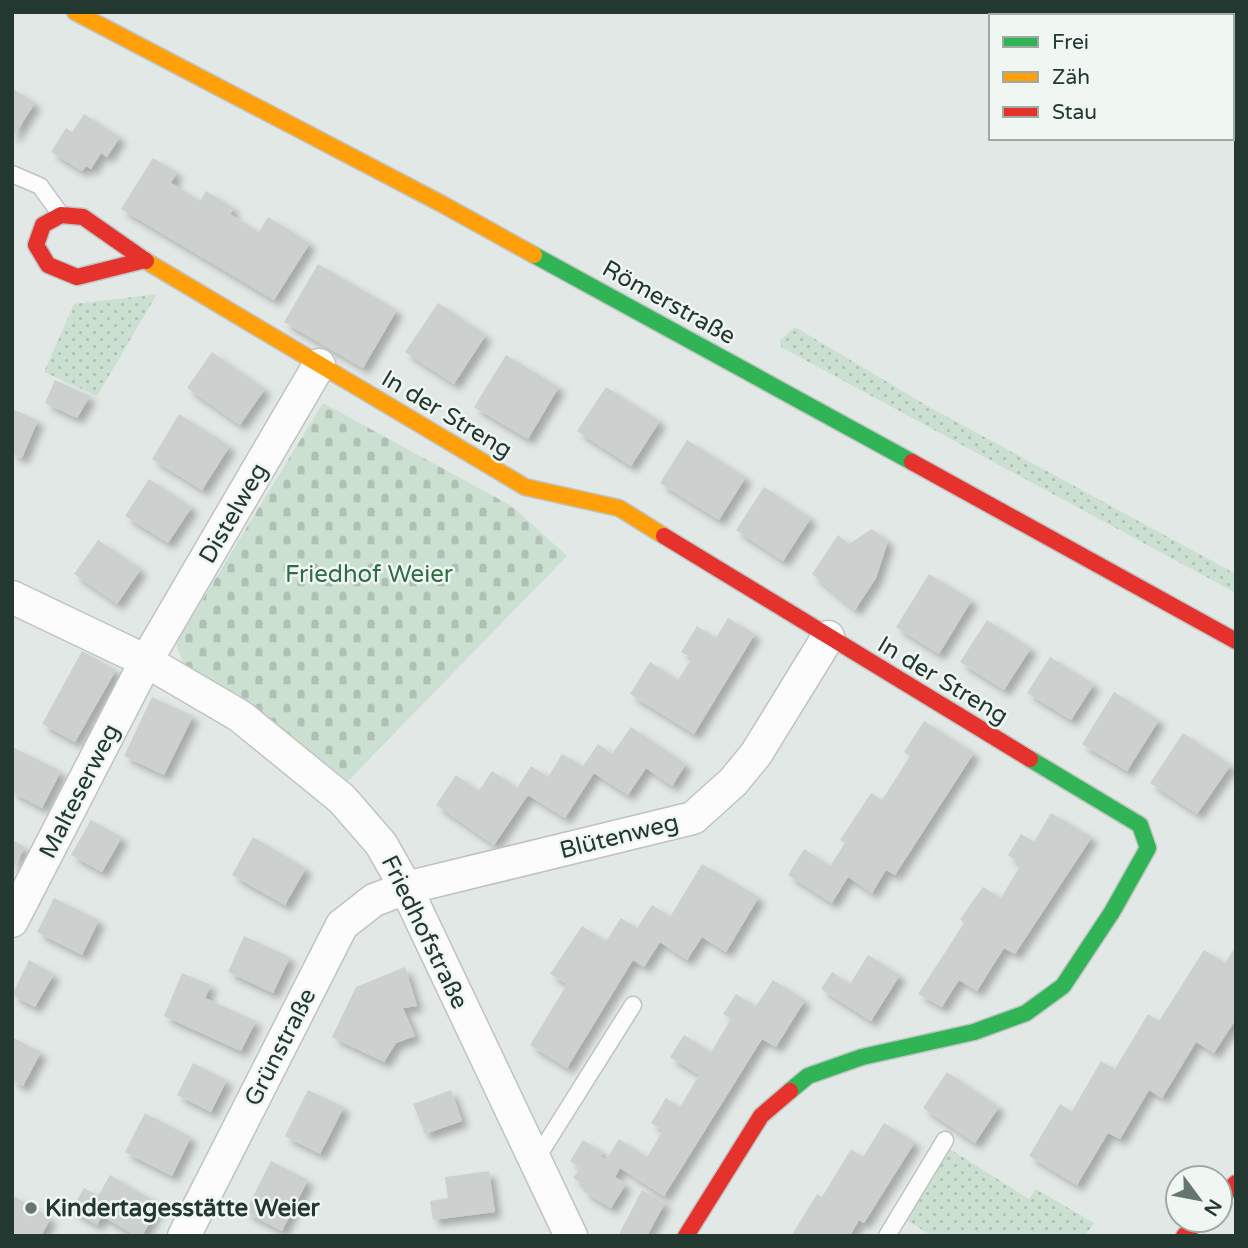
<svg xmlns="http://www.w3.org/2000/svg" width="1248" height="1248" viewBox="0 0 1248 1248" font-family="'Varela Round',sans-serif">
<defs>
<pattern id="green-dots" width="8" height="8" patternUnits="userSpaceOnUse" patternTransform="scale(1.75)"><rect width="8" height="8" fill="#cce0d1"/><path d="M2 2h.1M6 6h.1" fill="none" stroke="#afc1b4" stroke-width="1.8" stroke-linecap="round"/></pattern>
<pattern id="cemetery-stones" width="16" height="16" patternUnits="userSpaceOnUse" patternTransform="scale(1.75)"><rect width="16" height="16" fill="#cce0d1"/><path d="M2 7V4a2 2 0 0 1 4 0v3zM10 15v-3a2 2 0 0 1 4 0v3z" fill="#afc1b4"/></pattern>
<filter id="shadow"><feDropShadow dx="6" dy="6" stdDeviation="3.5" flood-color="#0004"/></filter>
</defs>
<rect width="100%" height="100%" fill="#e2e8e5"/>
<path fill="url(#green-dots)" d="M 157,294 L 97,396 L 44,372 L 74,304 Z
M 795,327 L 931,408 L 1236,574 L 1236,593 L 781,347 L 780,340 Z
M 947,1147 L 1029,1199 L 1036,1189 L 1094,1223 L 1085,1236 L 932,1236 L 905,1219 Z"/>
<path fill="url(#cemetery-stones)" d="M 323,403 L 513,507 L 567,556 L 348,781 L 247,700 L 183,663 L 176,643 Z"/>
<path fill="#ccd1cf" filter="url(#shadow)" d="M 12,88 L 35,103 L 12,139 Z
M 84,114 L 120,137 L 107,157 L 101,153 L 91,169 L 86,166 L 82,171 L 51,152 L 66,128 L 72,132 Z
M 153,158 L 177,172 L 171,183 L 200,201 L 206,191 L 234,208 L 230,214 L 259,232 L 268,217 L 310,243 L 274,300 L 121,209 Z
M 318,264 L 397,310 L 363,368 L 284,322 Z
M 438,303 L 486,335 L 454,384 L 405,352 Z
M 212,352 L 265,389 L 240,425 L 187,388 Z
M 506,355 L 559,387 L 528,439 L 474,407 Z
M 55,380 L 90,396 L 77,418 L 45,403 Z
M 606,387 L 660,421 L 631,466 L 577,431 Z
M 12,409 L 38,420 L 22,458 L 12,454 Z
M 179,414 L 230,446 L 202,490 L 152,459 Z
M 687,440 L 746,477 L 719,520 L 660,483 Z
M 149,479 L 192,507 L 168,543 L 125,516 Z
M 764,487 L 811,518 L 783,561 L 736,530 Z
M 872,529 L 888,541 L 876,578 L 855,610 L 812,574 L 838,535 L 849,544 Z
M 98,540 L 141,569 L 117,604 L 74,574 Z
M 929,574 L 972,600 L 939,654 L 896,627 Z
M 728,618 L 755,634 L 694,734 L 630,694 L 650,662 L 678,680 L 692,658 L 681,652 L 697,626 L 716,638 Z
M 987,620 L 1031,648 L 1004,690 L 960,662 Z
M 82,651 L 116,670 L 75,742 L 42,724 Z
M 1050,657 L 1094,684 L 1071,720 L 1027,693 Z
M 1114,692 L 1159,720 L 1127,771 L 1082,744 Z
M 152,697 L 193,716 L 164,775 L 124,756 Z
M 924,721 L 974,753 L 895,875 L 886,870 L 872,893 L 848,877 L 832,903 L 788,875 L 804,849 L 830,866 L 845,843 L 840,840 L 871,793 L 882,800 L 910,756 L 904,752 Z
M 631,727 L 686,764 L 672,786 L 646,768 L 628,795 L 594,773 L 565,818 L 528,795 L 494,845 L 436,805 L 456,775 L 479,791 L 492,771 L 517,788 L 531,766 L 548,777 L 562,754 L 583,766 L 598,744 L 612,754 Z
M 1183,733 L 1231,765 L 1197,814 L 1150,783 Z
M 12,747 L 61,771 L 42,808 L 12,792 Z
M 1051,813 L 1092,837 L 1015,954 L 1004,948 L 977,991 L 959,980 L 942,1007 L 918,994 L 964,923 L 960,919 L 983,887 L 1001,898 L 1021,864 L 1008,855 L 1021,834 L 1034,842 Z
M 91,820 L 122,837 L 102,872 L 71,855 Z
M 253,837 L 306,868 L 285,905 L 232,875 Z
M 12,840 L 25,847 L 12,870 Z
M 702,864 L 759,897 L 726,952 L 702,937 L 687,960 L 660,942 L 644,967 L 633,960 L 567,1068 L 530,1045 L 567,984 L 550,974 L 582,926 L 606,941 L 621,918 L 637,928 L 652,905 L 670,917 Z
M 54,898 L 99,920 L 82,955 L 37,932 Z
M 244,936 L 290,957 L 273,993 L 228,972 Z
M 1236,946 L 1236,1019 L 1214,1053 L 1196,1042 L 1162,1098 L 1149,1090 L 1120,1139 L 1108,1133 L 1077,1185 L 1029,1156 L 1060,1104 L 1072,1111 L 1101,1061 L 1115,1069 L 1148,1014 L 1159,1021 L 1204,950 L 1225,963 Z
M 868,955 L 900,975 L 871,1021 L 821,989 L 832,972 L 850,984 Z
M 29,960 L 54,974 L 35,1007 L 12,995 Z
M 405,967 L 417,1006 L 403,1008 L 415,1036 L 396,1043 L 384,1062 L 332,1037 L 356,987 Z
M 182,973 L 211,985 L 205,998 L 256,1021 L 241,1051 L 164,1016 Z
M 773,980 L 805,1000 L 776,1047 L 762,1039 L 664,1196 L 620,1168 L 615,1177 L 626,1184 L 611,1208 L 583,1191 L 586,1186 L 573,1178 L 580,1168 L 570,1161 L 583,1140 L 603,1152 L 600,1156 L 606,1160 L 619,1139 L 647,1157 L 663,1130 L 651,1123 L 666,1098 L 680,1107 L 699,1075 L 670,1057 L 684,1035 L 711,1052 L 731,1019 L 723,1014 L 736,994 L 756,1006 Z
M 12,1037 L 41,1052 L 23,1086 L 12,1080 Z
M 193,1063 L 227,1080 L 211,1112 L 177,1095 Z
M 947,1072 L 999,1107 L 975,1143 L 923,1108 Z
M 308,1090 L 344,1107 L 320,1154 L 285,1136 Z
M 451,1090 L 462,1121 L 425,1134 L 413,1104 Z
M 145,1113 L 191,1137 L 172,1176 L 125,1152 Z
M 884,1123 L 915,1142 L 864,1223 L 859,1220 L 850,1236 L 791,1236 L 817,1194 L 822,1197 L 851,1149 L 863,1157 Z
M 271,1161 L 308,1180 L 282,1231 L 245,1212 Z
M 489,1171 L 495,1212 L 433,1220 L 430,1201 L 448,1198 L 445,1177 Z
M 110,1175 L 160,1204 L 142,1236 L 136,1236 L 102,1216 L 97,1225 L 71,1210 L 84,1188 L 98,1196 Z
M 642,1190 L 665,1203 L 647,1236 L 618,1236 Z
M 12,1195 L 51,1218 L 41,1236 L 12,1236 Z"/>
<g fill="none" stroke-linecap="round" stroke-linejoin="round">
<g stroke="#bfc4c2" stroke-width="19">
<path id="lane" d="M 12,174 L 40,186 L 61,215
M 535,1161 L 633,1005
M 887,1236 L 945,1140"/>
</g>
<g stroke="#bfc4c2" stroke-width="35">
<path id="street" d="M 12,597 L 146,661 L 240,716 L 342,799 L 381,844 L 406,888 L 571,1236
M 12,921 L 146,661 L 319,365
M 184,1236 L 342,925 L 374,900 L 406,888 L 693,818 L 733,782 L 756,754 L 828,637"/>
</g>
<g stroke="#bec5c2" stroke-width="19">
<path id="fast" d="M 534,255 L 912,462
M 790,1091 L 808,1076 L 862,1057 L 974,1032 L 1026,1013 L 1063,986 L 1112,912 L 1148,848 L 1140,825 L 1030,759"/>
</g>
<g stroke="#bec5c2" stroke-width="19">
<path id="slow" d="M 75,12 L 442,204 L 534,255
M 146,261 L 525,487 L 619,508 L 664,536"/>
</g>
<g stroke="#bec5c2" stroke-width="19">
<path id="jam" d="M 145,260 L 77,277 L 48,265 L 36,245 L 43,225 L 61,215 L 83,217 L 146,261
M 912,462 L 1236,641
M 664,536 L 1030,759
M 1220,1199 L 1236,1183
M 686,1236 L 761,1116 L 790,1091
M 1184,1236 L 1199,1220"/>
</g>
<use href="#lane" stroke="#fbfcfb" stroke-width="16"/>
<use href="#street" stroke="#fbfcfb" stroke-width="32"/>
<use href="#fast" stroke="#30b455" stroke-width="16"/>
<use href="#slow" stroke="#ff9f0a" stroke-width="16"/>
<use href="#jam" stroke="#e5322d" stroke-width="16"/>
</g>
<circle fill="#657670" stroke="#f0f7f3" stroke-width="2.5" cx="31" cy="1208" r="7"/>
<g text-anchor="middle" stroke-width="5" stroke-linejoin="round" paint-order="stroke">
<g font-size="24" fill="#223831" stroke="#f0f7f3">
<text transform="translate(669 302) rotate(29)" y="8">Römerstraße</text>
<text transform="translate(447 414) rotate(31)" y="8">In der Streng</text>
<text transform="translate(233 513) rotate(-60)" y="8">Distelweg</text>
<text transform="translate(943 680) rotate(31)" y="8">In der Streng</text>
<text transform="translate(79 791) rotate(-63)" y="8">Malteserweg</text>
<text transform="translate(619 836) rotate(-14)" y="8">Blütenweg</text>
<text transform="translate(425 932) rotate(64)" y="8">Friedhofstraße</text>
<text transform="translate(280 1047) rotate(-63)" y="8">Grünstraße</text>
</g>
<g font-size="24" fill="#306c44" stroke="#f0f7f3">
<text x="369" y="582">Friedhof Weier</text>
</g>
<g font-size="24" font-weight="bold" fill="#223831" stroke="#f0f7f3" text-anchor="start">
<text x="45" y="1216">Kindertagesstätte Weier</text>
</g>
</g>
<rect width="1248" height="1248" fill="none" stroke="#223831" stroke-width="28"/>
<rect x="989" y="14" width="245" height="126" fill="#f0f7f3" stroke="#9eaba5" stroke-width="2"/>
<rect x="1003" y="37" width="35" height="10" fill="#30b455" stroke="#9eaba5" stroke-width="2"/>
<text x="1052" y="49" font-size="21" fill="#223831">Frei</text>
<rect x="1003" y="72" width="35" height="10" fill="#ff9f0a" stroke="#9eaba5" stroke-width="2"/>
<text x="1052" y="84" font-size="21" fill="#223831">Zäh</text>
<rect x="1003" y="107" width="35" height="10" fill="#e5322d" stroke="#9eaba5" stroke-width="2"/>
<text x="1052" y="119" font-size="21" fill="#223831">Stau</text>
<g transform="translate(1199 1199) rotate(122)"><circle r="33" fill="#f0f7f3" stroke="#9eaba5" stroke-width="2"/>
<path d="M0-5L12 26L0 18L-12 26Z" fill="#657670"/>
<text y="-10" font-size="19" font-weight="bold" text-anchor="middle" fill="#223831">N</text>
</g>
</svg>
